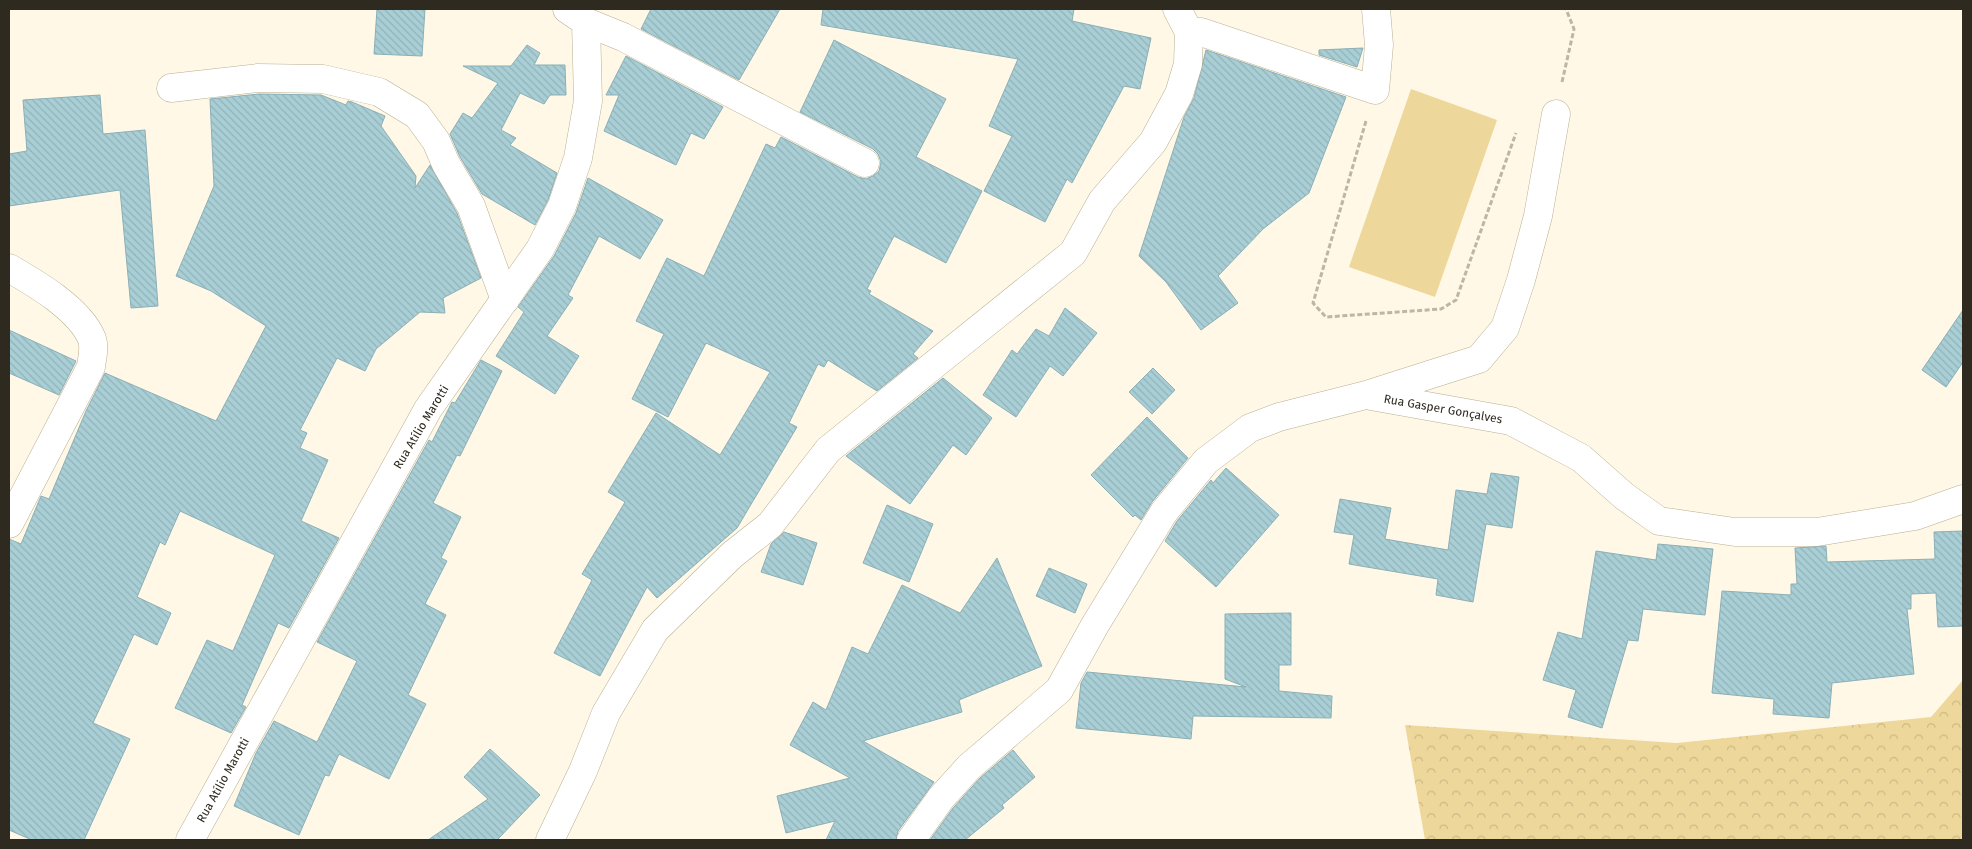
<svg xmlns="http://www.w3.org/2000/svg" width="1972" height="849" viewBox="0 0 1972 849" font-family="'Fira Sans',sans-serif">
<defs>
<pattern id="forest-crowns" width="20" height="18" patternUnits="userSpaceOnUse" patternTransform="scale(1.25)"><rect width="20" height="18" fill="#eed79a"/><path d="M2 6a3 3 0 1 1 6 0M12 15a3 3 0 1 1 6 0" fill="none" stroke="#ccb984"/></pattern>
<pattern id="building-back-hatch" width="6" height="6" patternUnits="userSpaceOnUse" patternTransform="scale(1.25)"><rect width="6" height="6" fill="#a9cfd6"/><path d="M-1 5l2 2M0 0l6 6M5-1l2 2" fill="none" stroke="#92b2b7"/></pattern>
</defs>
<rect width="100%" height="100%" fill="#fff8e6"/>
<path fill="url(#forest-crowns)" d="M 1963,680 L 1963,840 L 1425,840 L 1405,725 L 1677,743 L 1931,717 Z"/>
<path fill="#eed79a" d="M 1411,89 L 1497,120 L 1435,297 L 1349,267 Z"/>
<path fill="url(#building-back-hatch)" stroke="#8bafb6" d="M 377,9 L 425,9 L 422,56 L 374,54 Z
M 651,9 L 780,9 L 739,80 L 641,29 Z
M 823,9 L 1074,9 L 1072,21 L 1151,38 L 1140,89 L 1124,86 L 1072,183 L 1067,179 L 1045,222 L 984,191 L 1012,136 L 989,126 L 1018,59 L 821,25 Z
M 834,40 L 946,99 L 916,157 L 982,191 L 946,263 L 894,236 L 867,289 L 871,291 L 869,294 L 933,331 L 913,354 L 918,358 L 877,391 L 828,360 L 824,367 L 818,364 L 789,423 L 797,427 L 737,528 L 657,598 L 647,587 L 600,676 L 554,653 L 592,580 L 582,574 L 625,502 L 608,492 L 656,413 L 720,455 L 770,372 L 706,343 L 668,417 L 632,399 L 664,334 L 636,321 L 667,258 L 704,276 L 766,144 L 775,148 L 781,137 L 858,177 L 866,179 L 873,176 L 879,171 L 881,162 L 878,154 L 873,149 L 800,112 Z
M 527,45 L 540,53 L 534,65 L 565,65 L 566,95 L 550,95 L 544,104 L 520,93 L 501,130 L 516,138 L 510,145 L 557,173 L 548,200 L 535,225 L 482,194 L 460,157 L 450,134 L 463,113 L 472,118 L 498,83 L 463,66 L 511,66 Z
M 1363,48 L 1357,67 L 1319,55 L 1319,50 Z
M 1206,50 L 1346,97 L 1309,193 L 1263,229 L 1218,276 L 1238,303 L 1201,330 L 1166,282 L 1139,256 L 1184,117 L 1194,98 Z
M 626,56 L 723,107 L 704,139 L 691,133 L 676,165 L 604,131 L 619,95 L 606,95 Z
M 259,94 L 321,95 L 346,105 L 348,101 L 352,102 L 385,116 L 381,126 L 416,176 L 415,188 L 430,165 L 457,213 L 481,278 L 443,298 L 445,313 L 420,312 L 376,349 L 365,371 L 337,358 L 300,430 L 307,433 L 300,448 L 328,460 L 301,521 L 339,538 L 289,628 L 278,623 L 242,705 L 246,707 L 231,733 L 175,708 L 207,640 L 233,651 L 275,555 L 180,511 L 165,545 L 160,542 L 137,597 L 171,613 L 157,645 L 134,634 L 93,723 L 130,739 L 84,840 L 32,840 L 9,830 L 9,539 L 21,544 L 41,496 L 49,499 L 86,411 L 105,373 L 216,421 L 266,326 L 211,291 L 176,276 L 214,186 L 210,99 Z
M 100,95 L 103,134 L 145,130 L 158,306 L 131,308 L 120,190 L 9,206 L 9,154 L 27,151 L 23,100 Z
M 588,178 L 663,220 L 640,259 L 599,236 L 568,295 L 573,298 L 547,336 L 579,356 L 555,394 L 496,356 L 524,312 L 518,307 L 554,256 L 576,213 Z
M 1065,308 L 1097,333 L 1063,376 L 1050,366 L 1016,417 L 983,395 L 1012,350 L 1017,354 L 1036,329 L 1049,336 Z
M 1963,310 L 1963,362 L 1946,387 L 1922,370 Z
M 9,330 L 76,361 L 59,395 L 9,373 Z
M 481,360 L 502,371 L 460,456 L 457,455 L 433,503 L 461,517 L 441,558 L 447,561 L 425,604 L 446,615 L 408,695 L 426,704 L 389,779 L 339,754 L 329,776 L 325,775 L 299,835 L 234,806 L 256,753 L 274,721 L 317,742 L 357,661 L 317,642 L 429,440 L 432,442 L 452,402 L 455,403 Z
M 1153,368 L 1175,390 L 1152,414 L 1129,392 Z
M 943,378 L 992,418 L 966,455 L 953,445 L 910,504 L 846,456 Z
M 1147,417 L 1188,458 L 1152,502 L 1141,520 L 1135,515 L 1133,517 L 1091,475 Z
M 1226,468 L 1279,515 L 1216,587 L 1165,541 L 1177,521 L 1211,480 L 1213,483 Z
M 1491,473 L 1519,477 L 1512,528 L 1486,524 L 1473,602 L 1436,595 L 1438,579 L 1349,564 L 1354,535 L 1334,532 L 1340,499 L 1391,508 L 1385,539 L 1448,550 L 1456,490 L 1487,494 Z
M 887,505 L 933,524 L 909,582 L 863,563 Z
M 1963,531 L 1963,626 L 1938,627 L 1936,593 L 1911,594 L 1911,609 L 1907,609 L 1914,674 L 1832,683 L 1829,718 L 1773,714 L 1774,699 L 1712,693 L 1722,591 L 1791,595 L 1791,584 L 1797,584 L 1795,548 L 1826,546 L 1827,562 L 1935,559 L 1934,532 Z
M 784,532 L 817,543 L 803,585 L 761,572 L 771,544 Z
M 1658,544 L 1713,549 L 1705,615 L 1643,609 L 1638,641 L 1628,640 L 1602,728 L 1568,717 L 1576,690 L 1543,680 L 1558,632 L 1582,639 L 1596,551 L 1656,560 Z
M 997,558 L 1042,666 L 959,700 L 962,712 L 863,741 L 934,782 L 898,831 L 896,840 L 826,840 L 835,821 L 786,833 L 777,796 L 850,778 L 790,745 L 813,702 L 826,710 L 852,647 L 868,654 L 902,585 L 960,613 Z
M 1049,568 L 1087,584 L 1075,613 L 1036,596 Z
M 1291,613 L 1291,665 L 1279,665 L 1279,691 L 1332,696 L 1331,718 L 1193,716 L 1191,739 L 1076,728 L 1081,683 L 1087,672 L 1246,687 L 1225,679 L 1225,614 Z
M 490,749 L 540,795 L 497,840 L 428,840 L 488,799 L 464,777 Z
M 1013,750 L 1035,777 L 1002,805 L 1004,808 L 965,840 L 930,840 L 953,808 L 980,778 Z"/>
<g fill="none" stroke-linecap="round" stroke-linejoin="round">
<g stroke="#b9af92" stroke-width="29">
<path id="street" d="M 586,22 L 623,37 L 865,163
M 1189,32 L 1201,32 L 1375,90 L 1379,45 L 1376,9
M 171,88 L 258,78 L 323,79 L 379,92 L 417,115 L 436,141 L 446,164 L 471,206 L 505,300
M 9,268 C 35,283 80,309 92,339 C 95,348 92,358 91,367 L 9,524
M 1371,396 L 1511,421 L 1581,458 L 1624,496 L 1659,521 L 1735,532 L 1817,532 L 1915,516 L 1963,499
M 190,840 L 428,409 L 540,249 L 562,206 L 578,158 L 588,101 L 586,22 L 567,9
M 550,840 L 583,771 L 606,713 L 655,630 L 732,555 L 770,525 L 828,450 L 1073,253 L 1102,201 L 1153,142 L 1179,94 L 1188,64 L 1189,32 L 1177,9
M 911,840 L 941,798 L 969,767 L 1059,690 L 1095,625 L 1164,512 L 1206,461 L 1250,428 L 1279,417 L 1366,395 L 1479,359 L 1505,328 L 1521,280 L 1538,216 L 1556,114"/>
</g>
<path stroke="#bcb6a6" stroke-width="3" stroke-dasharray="5 2.5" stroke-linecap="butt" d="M 1562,82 L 1574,29 L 1566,9
M 1366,121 L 1313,303 L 1326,317 L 1441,309 L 1456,300 L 1516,133"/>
<use href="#street" stroke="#fff" stroke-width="28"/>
</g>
<g text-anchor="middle" stroke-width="4" stroke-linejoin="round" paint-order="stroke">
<g font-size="12" fill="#2e2a1f" stroke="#fff">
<text transform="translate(1443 409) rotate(10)" y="4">Rua Gasper Gonçalves</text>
<text transform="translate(421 427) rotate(-59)" y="4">Rua Atílio Marotti</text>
<text transform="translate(223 780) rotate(-61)" y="4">Rua Atílio Marotti</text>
</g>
</g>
<rect width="1972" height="849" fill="none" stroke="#2e2a1f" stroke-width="20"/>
</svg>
